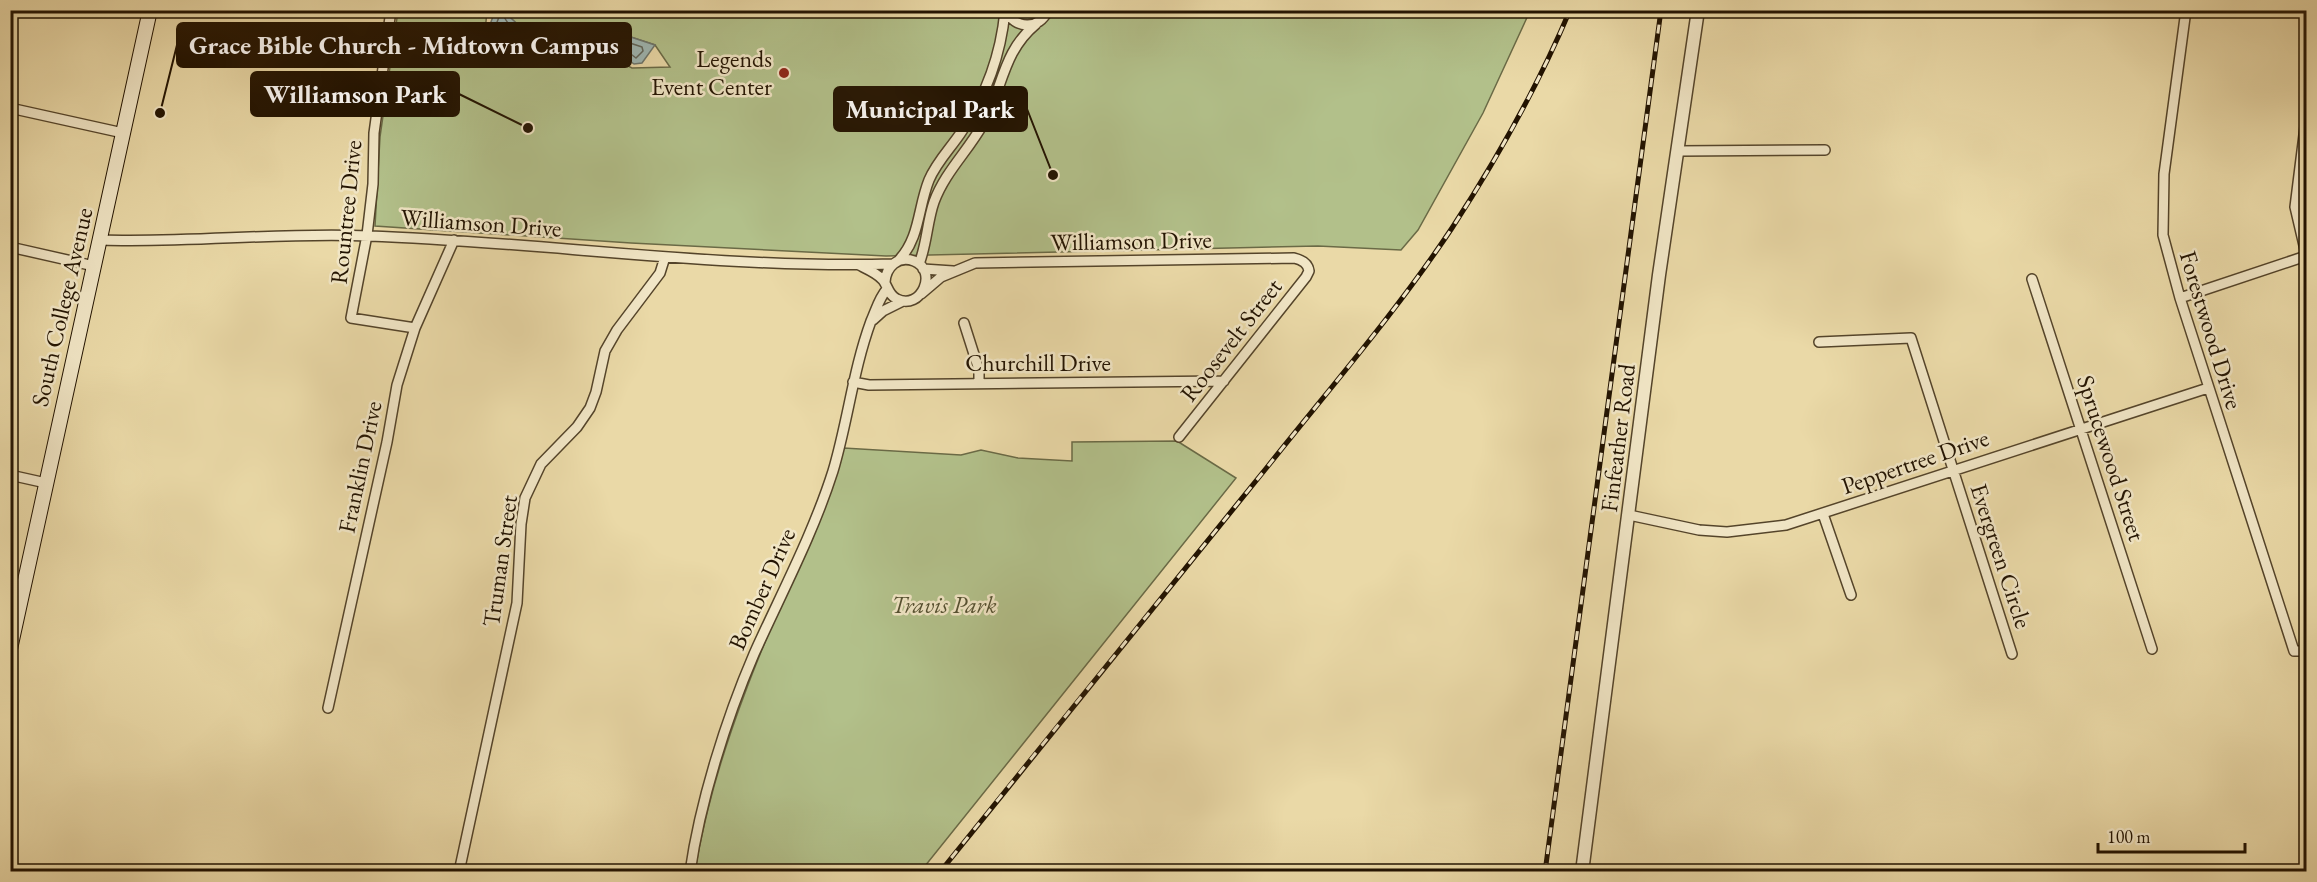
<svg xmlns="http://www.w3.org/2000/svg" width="2317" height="882" viewBox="0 0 2317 882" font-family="'EB Garamond',serif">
<rect width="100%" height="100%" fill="#ead9a7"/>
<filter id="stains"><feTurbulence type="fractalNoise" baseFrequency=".00333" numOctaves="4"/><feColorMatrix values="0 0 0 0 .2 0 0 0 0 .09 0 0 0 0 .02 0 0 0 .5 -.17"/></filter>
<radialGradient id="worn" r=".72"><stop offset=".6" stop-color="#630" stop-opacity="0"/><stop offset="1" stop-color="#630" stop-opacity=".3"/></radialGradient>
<path fill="#b2c08a" stroke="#6a6a46" stroke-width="1.5" d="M 515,10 L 1530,11 L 1483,113 L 1418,230 L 1401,250 L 1318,246 L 886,256 L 631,243 L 375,226 L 380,137 L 398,11 L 487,11 L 484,42 L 502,59 L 569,54 L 614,59 L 632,68 L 670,67 L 655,45 L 588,23 L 552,33 L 527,33 L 510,18 Z
M 1177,441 L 1236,478 L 921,871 L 695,872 C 698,850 703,830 708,809 C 739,684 800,569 844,448 L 961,455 L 981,450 L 1018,458 L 1072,461 L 1072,442 Z"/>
<path fill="#9eb7b4" stroke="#6c756c" stroke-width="1.5" d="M 495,11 L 515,11 L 511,18 L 527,33 L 552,33 L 588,23 L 655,45 L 642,63 L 634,64 C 584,23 540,74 492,46 L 488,30 Z"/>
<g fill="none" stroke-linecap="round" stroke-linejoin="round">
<path stroke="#60655a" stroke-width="1.5" d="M 500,10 L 502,15 L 499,17 L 494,30 L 498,42 C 515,53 535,51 553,44 L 551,39 C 528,38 515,38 503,15 L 508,10
M 588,29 L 642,47 L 643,51 L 636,58 L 623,48 L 592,40 L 560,43 L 557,42 L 558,38 Z"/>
<g stroke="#54442a" stroke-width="12">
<path id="minor" d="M 391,10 L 374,133 L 373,184 L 367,235 L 351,318 L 415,328
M 1005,10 C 1015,29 1039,31 1048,10
M 2186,10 L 2164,174 L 2163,235 L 2180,298 L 2294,651 L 2306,651
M 10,108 L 123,133
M 2306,119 L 2295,207 L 2306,254
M 1679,151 L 1825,150
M 102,240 C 190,243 280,232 369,236 C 543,242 718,269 893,264
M 10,247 L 94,266
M 899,260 C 920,238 918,207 929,180 C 937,161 951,148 962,131 C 986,95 1001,53 1005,11
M 919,264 C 927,244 927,222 934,202 C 945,172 968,151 983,124 C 1003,89 1002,52 1036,24
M 859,265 C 867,269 877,273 883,280 C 888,286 888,295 897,299 C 921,311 939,271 914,261 C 898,255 886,267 885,282
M 923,269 L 953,271
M 2032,279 L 2152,649
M 921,294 L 941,277 L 975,263 L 1294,258 C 1302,260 1308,263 1309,271 L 1306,277 L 1179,437
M 2180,298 L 2306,256
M 873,320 L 883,311 L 903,301
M 964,323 L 979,370 L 979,383
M 1819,342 L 1911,338 L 2012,654
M 853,382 L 869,385 L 1224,381
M 10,475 L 46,483
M 1823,514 L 1851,595
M 1629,515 L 1699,530 L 1727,532 L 1786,525 L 2208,388
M 328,708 L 387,442 L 397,385 L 415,328 L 454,240
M 459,872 L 517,603 L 521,524 L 525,498 L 541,464 L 577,427 L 590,408 L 596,392 L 605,351 L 617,330 L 660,273 L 665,257
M 690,872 C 700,802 726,719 754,654 C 781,594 813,534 833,471 C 848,421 853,370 871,321 C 876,310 879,298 887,289"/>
</g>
<g stroke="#54442a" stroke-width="15">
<path id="tertiary" d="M 1582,872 L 1659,275 L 1698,10"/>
</g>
<g stroke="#221301" stroke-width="16">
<path id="secondary" d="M 10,649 L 150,10"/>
</g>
<use href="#minor" stroke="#f1e6c6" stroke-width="9"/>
<use href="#tertiary" stroke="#f1e6c6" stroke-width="12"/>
<use href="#secondary" stroke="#f1e6c6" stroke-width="14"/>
<g stroke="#221301" stroke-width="5">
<path id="rail" d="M 940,872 C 1049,736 1159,601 1268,466 C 1330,388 1397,311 1452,228 C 1497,159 1538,86 1570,10
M 1545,872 L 1661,10"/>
</g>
<use href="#rail" stroke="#f1e6c6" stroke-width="3" stroke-dasharray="9" stroke-linecap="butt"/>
</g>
<circle fill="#8f2418" stroke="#f1e6c6" stroke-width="2" cx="784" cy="73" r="6"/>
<g text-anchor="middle" stroke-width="5" stroke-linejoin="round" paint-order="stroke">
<g font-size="24" fill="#221301" stroke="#f1e6c6" text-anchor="end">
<text x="772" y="67">Legends<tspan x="772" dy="28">Event Center</tspan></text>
</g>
<g font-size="24" fill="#221301" stroke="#f1e6c6">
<text transform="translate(346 212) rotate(-84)" y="8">Rountree Drive</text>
<text transform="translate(481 223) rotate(4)" y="8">Williamson Drive</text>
<text transform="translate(1131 241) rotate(-1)" y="8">Williamson Drive</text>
<text transform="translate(62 307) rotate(-77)" y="8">South College Avenue</text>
<text transform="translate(2211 330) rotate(73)" y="8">Forestwood Drive</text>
<text transform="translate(1231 340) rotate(-52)" y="8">Roosevelt Street</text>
<text x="1038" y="371">Churchill Drive</text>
<text transform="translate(1618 438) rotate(-83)" y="8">Finfeather Road</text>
<text transform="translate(2111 458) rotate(72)" y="8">Sprucewood Street</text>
<text transform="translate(1915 462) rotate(-19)" y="8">Peppertree Drive</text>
<text transform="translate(360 467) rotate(-78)" y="8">Franklin Drive</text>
<text transform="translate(2001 556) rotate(72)" y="8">Evergreen Circle</text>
<text transform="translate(500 561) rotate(-82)" y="8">Truman Street</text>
<text transform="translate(762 589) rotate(-66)" y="8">Bomber Drive</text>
</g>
<g font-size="24" font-style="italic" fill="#545031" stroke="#f1e6c6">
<text x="944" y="613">Travis Park</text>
</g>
</g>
<path fill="none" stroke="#221301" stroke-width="2" d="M160 113L177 45M528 128L459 94M1053 175L1027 109"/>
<g fill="#221301" stroke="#f1e6c6" stroke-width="2">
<circle cx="160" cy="113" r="6"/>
<circle cx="528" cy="128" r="6"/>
<circle cx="1053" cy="175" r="6"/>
</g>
<g fill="#221301" stroke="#221301" stroke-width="2">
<rect x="177" y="23" width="454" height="44" rx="6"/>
<rect x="251" y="72" width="208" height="44" rx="6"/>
<rect x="834" y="87" width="193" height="44" rx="6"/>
</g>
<g font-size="26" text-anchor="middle" font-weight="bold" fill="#fff">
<text x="404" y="54">Grace Bible Church - Midtown Campus</text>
<text x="355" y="103">Williamson Park</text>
<text x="930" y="118">Municipal Park</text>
</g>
<rect width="2317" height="882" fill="none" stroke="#ead9a7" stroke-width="36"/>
<rect x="12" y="12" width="2293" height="858" fill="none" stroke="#221301" stroke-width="3"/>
<rect x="18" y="18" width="2281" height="846" fill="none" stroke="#221301" stroke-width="1.5"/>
<path d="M2098 843v9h147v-9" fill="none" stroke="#221301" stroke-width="3"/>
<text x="2107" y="843" font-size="18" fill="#221301" stroke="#f1e6c6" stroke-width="4.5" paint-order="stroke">100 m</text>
<rect width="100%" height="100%" filter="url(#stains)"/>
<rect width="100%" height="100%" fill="url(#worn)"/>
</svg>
